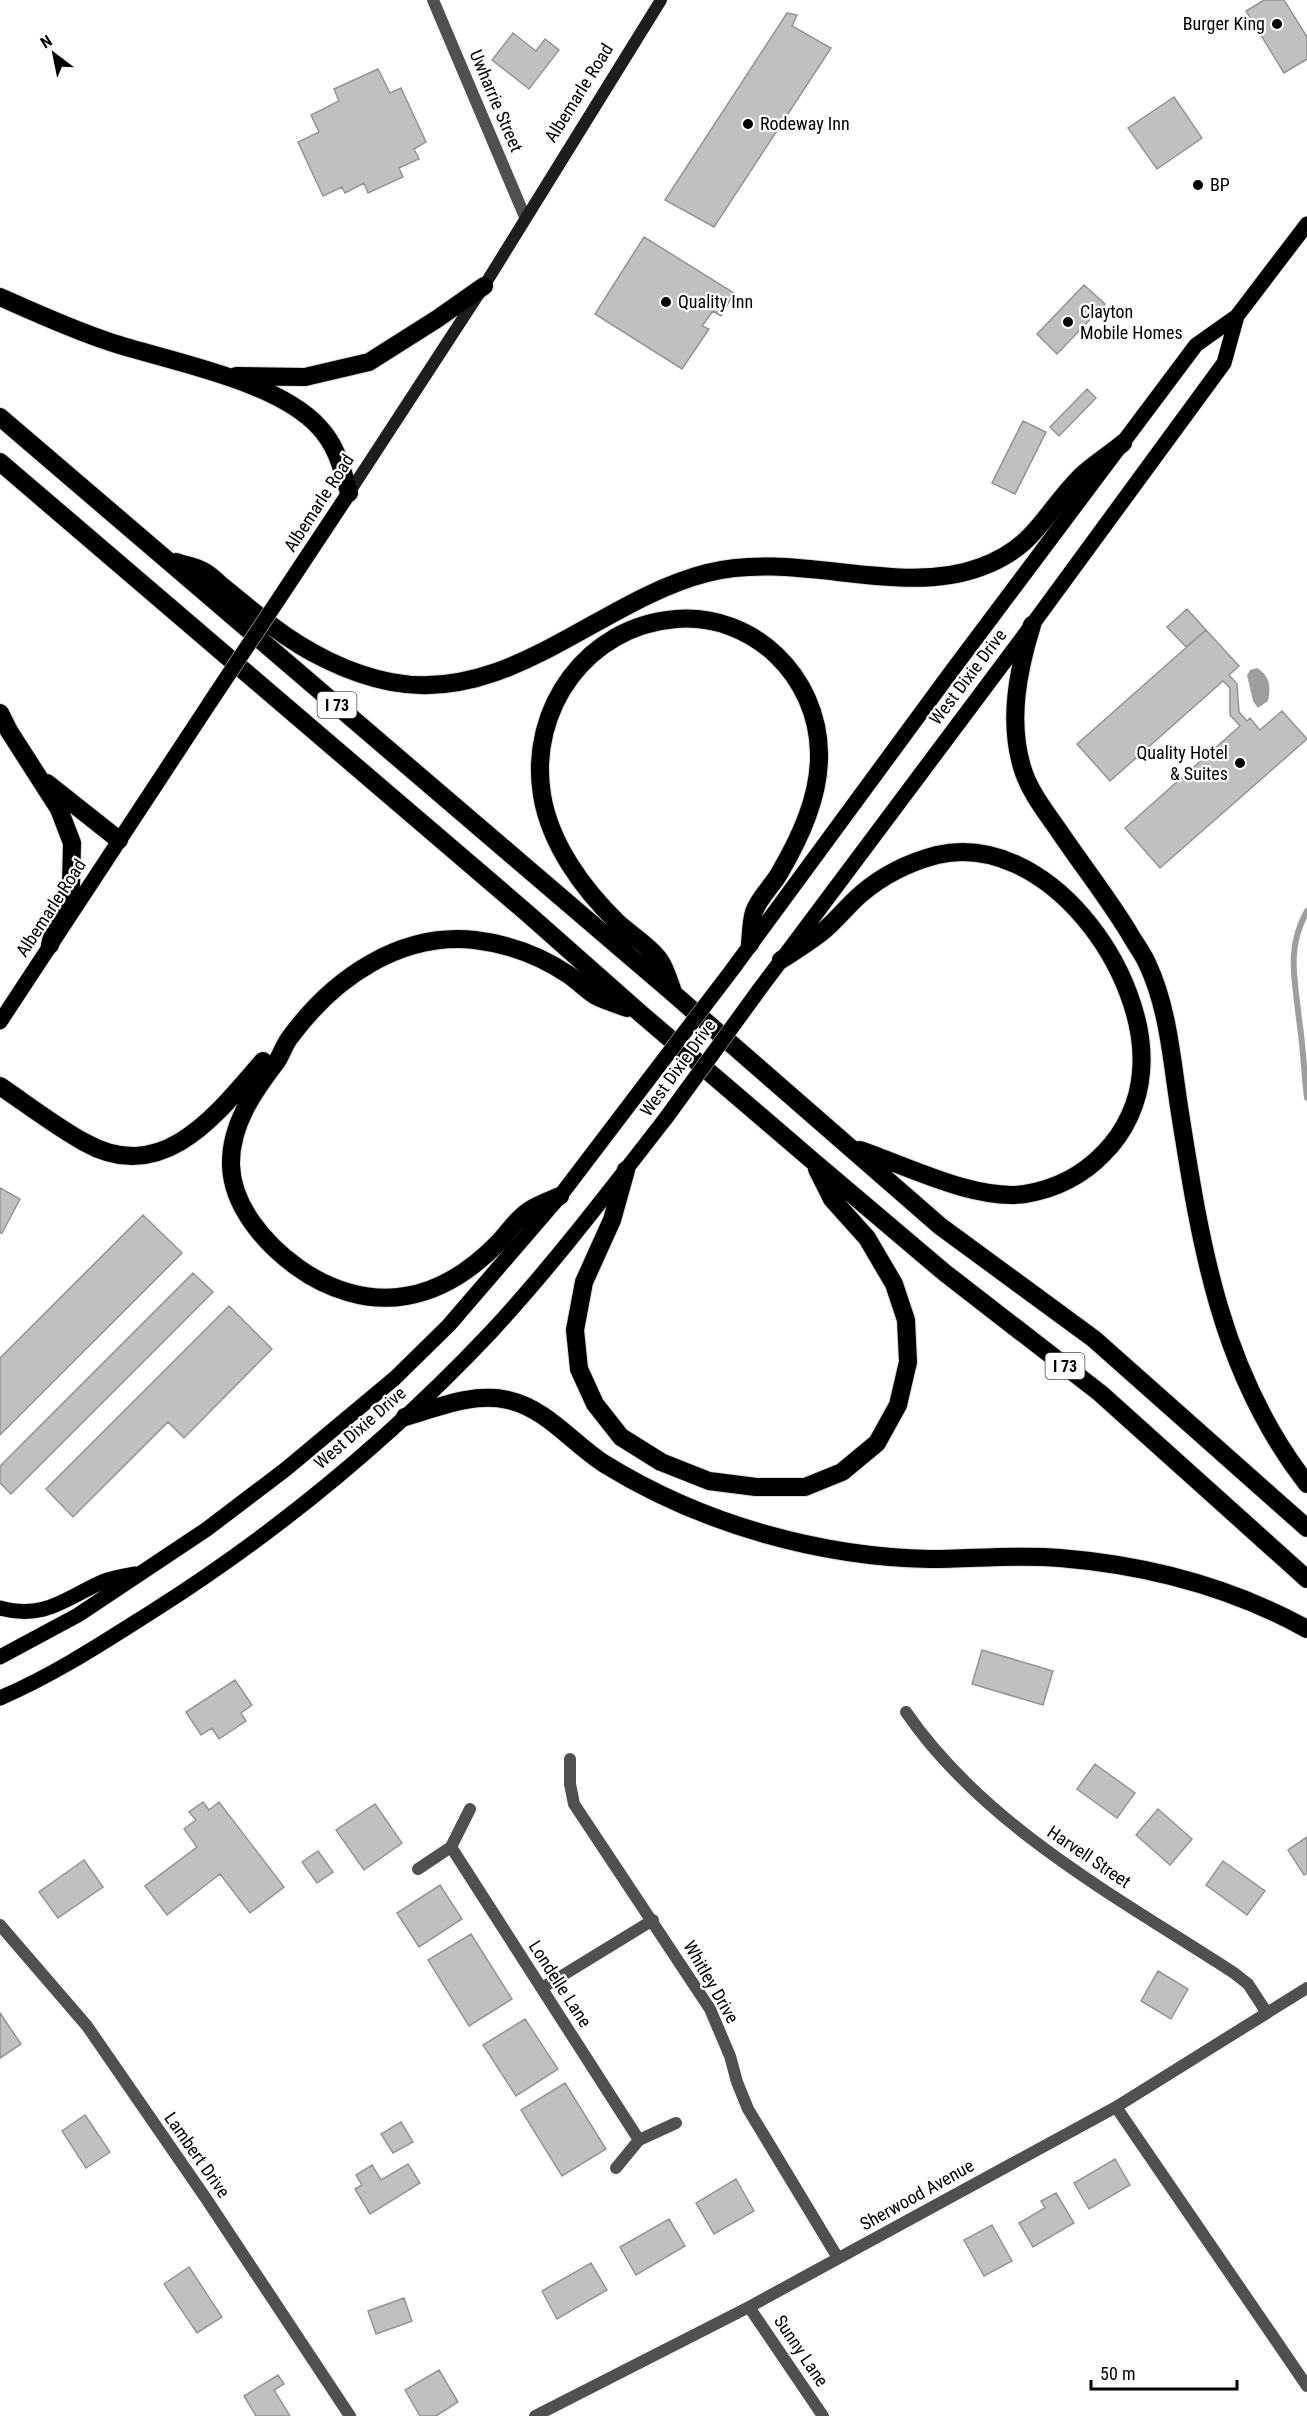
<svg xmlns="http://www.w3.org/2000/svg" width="1307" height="2416" viewBox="0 0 1307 2416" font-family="'Roboto Condensed',sans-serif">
<rect width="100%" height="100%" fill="#fff"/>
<path fill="#9e9e9e" d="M 1257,668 C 1270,676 1271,687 1268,701 L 1258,708 L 1253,701 L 1247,675 L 1250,670 Z"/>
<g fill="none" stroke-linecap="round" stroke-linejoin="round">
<path stroke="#9e9e9e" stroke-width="6" d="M 1307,911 C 1286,949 1295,979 1299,1019 C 1303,1045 1304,1072 1307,1098"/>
</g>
<path fill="#c0c0c0" stroke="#949494" stroke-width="1.5" d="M 1264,0 L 1284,0 L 1307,37 L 1307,59 L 1284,73 L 1246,11 Z
M 787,13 L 797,15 L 792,26 L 831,48 L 714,227 L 665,200 Z
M 513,33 L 536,51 L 545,39 L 559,50 L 529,89 L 492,60 Z
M 378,69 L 390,93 L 401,88 L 426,142 L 414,149 L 419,159 L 399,168 L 403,177 L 368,193 L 364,183 L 345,193 L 342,187 L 323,196 L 298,142 L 319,132 L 311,115 L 339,101 L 334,89 Z
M 1174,97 L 1202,138 L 1157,169 L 1128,128 Z
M 644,237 L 734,293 L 721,316 L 713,311 L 702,326 L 709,329 L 682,369 L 595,314 Z
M 1084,285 L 1105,304 L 1057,354 L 1037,334 Z
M 1087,389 L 1096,398 L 1059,436 L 1050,427 Z
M 1023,421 L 1046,432 L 1015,494 L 992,483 Z
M 1187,609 L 1206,630 L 1186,647 L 1167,627 Z
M 1206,630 L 1239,666 L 1229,675 L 1237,684 L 1239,712 L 1247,721 L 1250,718 L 1260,730 L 1282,711 L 1307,739 L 1160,868 L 1125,828 L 1240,726 L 1230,715 L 1230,688 L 1223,681 L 1110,781 L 1077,744 Z
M 0,1188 L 20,1199 L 2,1233 L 0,1233 Z
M 143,1215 L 182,1253 L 0,1435 L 0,1358 Z
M 193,1273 L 213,1292 L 11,1494 L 0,1483 L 0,1466 Z
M 229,1306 L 272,1349 L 184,1438 L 168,1422 L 73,1517 L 46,1489 Z
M 982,1650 L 1053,1671 L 1043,1705 L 972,1684 Z
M 235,1680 L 252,1705 L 241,1713 L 246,1721 L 219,1739 L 212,1728 L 201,1735 L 186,1712 Z
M 1095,1764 L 1135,1793 L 1117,1818 L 1077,1789 Z
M 203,1802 L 209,1810 L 219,1802 L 284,1887 L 250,1913 L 220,1874 L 167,1915 L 145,1886 L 197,1847 L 184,1829 L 196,1820 L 189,1812 Z
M 375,1804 L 402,1843 L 364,1870 L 336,1830 Z
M 1158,1809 L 1192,1839 L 1170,1865 L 1136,1835 Z
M 1307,1837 L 1307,1873 L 1304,1875 L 1288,1850 Z
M 318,1851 L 333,1872 L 317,1883 L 302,1862 Z
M 84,1860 L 103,1887 L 58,1918 L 39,1892 Z
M 1223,1861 L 1265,1891 L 1247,1915 L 1206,1885 Z
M 440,1885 L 462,1919 L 419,1947 L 397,1913 Z
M 471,1934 L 512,1999 L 469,2026 L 428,1960 Z
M 1158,1971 L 1188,1989 L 1171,2019 L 1141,2001 Z
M 0,2013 L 21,2044 L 0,2058 Z
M 525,2019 L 558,2069 L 516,2096 L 483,2045 Z
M 565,2083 L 606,2149 L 562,2176 L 521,2110 Z
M 85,2115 L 110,2152 L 86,2168 L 62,2131 Z
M 401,2122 L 413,2142 L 393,2153 L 381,2134 Z
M 1115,2159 L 1130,2185 L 1089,2209 L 1074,2183 Z
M 408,2164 L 420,2183 L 370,2214 L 355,2189 L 362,2185 L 356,2175 L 372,2165 L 381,2180 Z
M 736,2179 L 754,2211 L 714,2234 L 696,2203 Z
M 1056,2193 L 1074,2223 L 1033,2247 L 1019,2223 L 1045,2208 L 1041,2201 Z
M 669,2219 L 685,2246 L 636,2275 L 620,2247 Z
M 992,2225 L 1012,2261 L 984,2276 L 964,2240 Z
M 591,2263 L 607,2290 L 557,2319 L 542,2291 Z
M 189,2267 L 222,2317 L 197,2333 L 164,2284 Z
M 404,2298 L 412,2321 L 376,2334 L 368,2311 Z
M 439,2370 L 458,2402 L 436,2416 L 420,2416 L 405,2390 Z
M 278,2375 L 284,2384 L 274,2390 L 290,2416 L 256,2416 L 244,2396 Z"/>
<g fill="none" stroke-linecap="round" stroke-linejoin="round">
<g stroke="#dbdbdb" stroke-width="16">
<path id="primary" d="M 292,579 L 349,493
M 732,970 L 948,676 L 1196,345 L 1237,316 L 1307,224
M 759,990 L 1032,625 L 1224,363 L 1237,316
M 0,1022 L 211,701
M 0,1608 C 45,1620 64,1599 102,1582 C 112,1578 124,1576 135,1574
M 0,1657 L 78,1615 L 207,1529 L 286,1469 L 395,1378 L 449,1325 L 560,1196 L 636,1096
M 0,1698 C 54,1675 104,1642 153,1611 C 276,1533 391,1438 491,1332 C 553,1265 609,1191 666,1118"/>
</g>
<g stroke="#dbdbdb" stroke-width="20">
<path id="motorway" d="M 0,297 C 36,313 73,330 110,342 C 171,362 276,380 319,427 C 337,446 342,469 349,493
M 236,376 L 305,377 L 369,362 L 437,319 L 484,286
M 0,417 L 674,994 L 940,1226 L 1094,1339 L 1307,1528
M 0,462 L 527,913 L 640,1013 L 814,1162 L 945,1273 L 1100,1393 L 1307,1579
M 176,562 C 184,565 194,566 201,570 C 209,573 216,581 222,586 C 239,600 255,613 272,626 C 306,652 349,674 391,682 C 509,705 600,600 707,573 C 797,550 899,598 981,567 C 1036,547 1044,513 1081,476 C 1094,464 1110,454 1123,443
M 1032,625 C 1018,670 1008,720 1022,767 C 1029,791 1045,811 1059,831 C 1082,865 1107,897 1128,931 C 1134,942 1142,952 1147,963 C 1169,1009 1172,1064 1180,1113 C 1201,1247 1221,1373 1307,1484
M 0,713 L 9,731 L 59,809 L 72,843 L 71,885 L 55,923 L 50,945
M 47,783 L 119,840
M 781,960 C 795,951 809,942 822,932 C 836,921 847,906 861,894 C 882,876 910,862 937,855 C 1046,830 1150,973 1141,1072 C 1139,1102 1125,1132 1104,1153 C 1083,1175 1055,1189 1025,1194 C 975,1201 907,1166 860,1150
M 672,989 C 669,981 666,971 662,964 C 655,950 630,934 618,923 C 583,889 550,844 542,795 C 528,709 587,626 676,619 C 754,613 818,677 819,753 C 820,796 800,838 779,874 C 772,886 758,899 754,912 C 751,922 751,934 750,944
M 0,1086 C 28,1105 55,1126 84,1142 C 163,1187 217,1114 263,1061
M 626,1170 L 612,1220 L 584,1282 L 575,1330 L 579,1369 L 595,1404 L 621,1437 L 661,1462 L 709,1481 L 756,1487 L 805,1487 L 842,1472 L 877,1443 L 898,1405 L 908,1362 L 906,1320 L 894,1284 L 867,1238 L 832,1199 L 817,1169
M 560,1196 C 551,1200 539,1204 530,1210 C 518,1217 509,1231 500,1241 C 474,1268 443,1290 406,1296 C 368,1303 327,1289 297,1267 C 265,1244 232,1206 231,1165 C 230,1125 254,1091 277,1061 C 282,1053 285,1043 291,1036 C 334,978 400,932 475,940 C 508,944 541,956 569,975 C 578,981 586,990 596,996 C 605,1001 617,1004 627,1008
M 405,1417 C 436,1408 474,1392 508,1400 C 547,1409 571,1442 603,1463 C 653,1494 708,1518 765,1534 C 818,1549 875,1558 930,1559 C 973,1559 1017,1554 1060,1558 C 1146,1565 1231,1587 1307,1629"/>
</g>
<path stroke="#505050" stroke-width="12" d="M 906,1712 C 985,1827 1119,1898 1234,1973 L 1248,1984 L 1267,2013
M 570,1759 L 570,1784 L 574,1804 L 710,2009 L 730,2056 L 737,2082 L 748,2109 L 838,2258
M 451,1847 L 639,2140
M 418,1869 L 451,1847 L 470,1809
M 0,1925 L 87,2026 L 205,2197 L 350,2416
M 542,1988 L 653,1920
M 1116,2107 L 1307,2386
M 616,2168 L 639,2140 L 676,2123
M 749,2307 L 823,2416
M 535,2416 L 749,2307 L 1116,2107 L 1307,1988"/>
<path stroke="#505050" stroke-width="12" d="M 433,0 L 525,217"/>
<path stroke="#1d1d1d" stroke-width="12" d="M 349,493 L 484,286 L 661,0"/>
<use href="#primary" stroke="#000" stroke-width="15"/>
<use href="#motorway" stroke="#000" stroke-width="18"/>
<g stroke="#dbdbdb" stroke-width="16" stroke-linecap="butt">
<path id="primary-bridge" d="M 211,701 L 292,579
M 636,1096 L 732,970
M 666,1118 L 759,990"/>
</g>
<use href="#primary-bridge" stroke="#000" stroke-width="15"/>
</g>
<g fill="#000" stroke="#fff" stroke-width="2">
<circle cx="1277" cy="24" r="6"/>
<circle cx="748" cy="124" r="6"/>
<circle cx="1198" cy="185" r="6"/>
<circle cx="666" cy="302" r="6"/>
<circle cx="1068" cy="322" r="6"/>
<circle cx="1240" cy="763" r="6"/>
</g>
<g text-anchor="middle" stroke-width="4.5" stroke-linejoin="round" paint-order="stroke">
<g fill="#fff" stroke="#4c4c4c" stroke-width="1.5">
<rect x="317.5" y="692" width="39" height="26" rx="4.5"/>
<rect x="1045.5" y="1353" width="39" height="26" rx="4.5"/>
</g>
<g font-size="16" font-weight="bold" fill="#000">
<text x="337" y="711">I 73</text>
<text x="1065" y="1372">I 73</text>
</g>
<g font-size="18" fill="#000" stroke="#fff" text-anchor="start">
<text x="1265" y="30" text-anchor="end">Burger King</text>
<text x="760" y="130">Rodeway Inn</text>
<text x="1210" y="191">BP</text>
<text x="678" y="308">Quality Inn</text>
<text x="1080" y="318">Clayton<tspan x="1080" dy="21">Mobile Homes</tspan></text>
<text x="1228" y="759" text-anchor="end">Quality Hotel<tspan x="1228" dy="21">&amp; Suites</tspan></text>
</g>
<g font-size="18" fill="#000" stroke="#fff">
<text transform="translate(579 93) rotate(-58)" y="6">Albemarle Road</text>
<text transform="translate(496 101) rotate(67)" y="6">Uwharrie Street</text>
<text transform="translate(319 503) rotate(-57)" y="6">Albemarle Road</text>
<text transform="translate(968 677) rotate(-53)" y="6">West Dixie Drive</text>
<text transform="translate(51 908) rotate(-57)" y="6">Albemarle Road</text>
<text transform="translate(678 1068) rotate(-54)" y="6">West Dixie Drive</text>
<text transform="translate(360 1428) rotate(-41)" y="6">West Dixie Drive</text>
<text transform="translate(1089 1857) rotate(34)" y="6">Harvell Street</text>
<text transform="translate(711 1982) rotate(60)" y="6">Whitley Drive</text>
<text transform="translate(560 1984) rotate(57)" y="6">Londelle Lane</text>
<text transform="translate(197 2155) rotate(55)" y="6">Lambert Drive</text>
<text transform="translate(917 2195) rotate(-29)" y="6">Sherwood Avenue</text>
<text transform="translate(801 2351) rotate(56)" y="6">Sunny Lane</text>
</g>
</g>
<g transform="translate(54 54) rotate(328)" stroke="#ffffff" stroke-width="4.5" paint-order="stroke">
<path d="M0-4.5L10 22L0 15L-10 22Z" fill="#000000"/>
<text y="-9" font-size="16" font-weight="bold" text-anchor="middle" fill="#000000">N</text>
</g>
<path d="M1091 2380v9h146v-9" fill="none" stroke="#000000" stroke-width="3"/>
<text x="1100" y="2380" font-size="18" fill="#000000" stroke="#ffffff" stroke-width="4.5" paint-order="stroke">50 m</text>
</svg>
